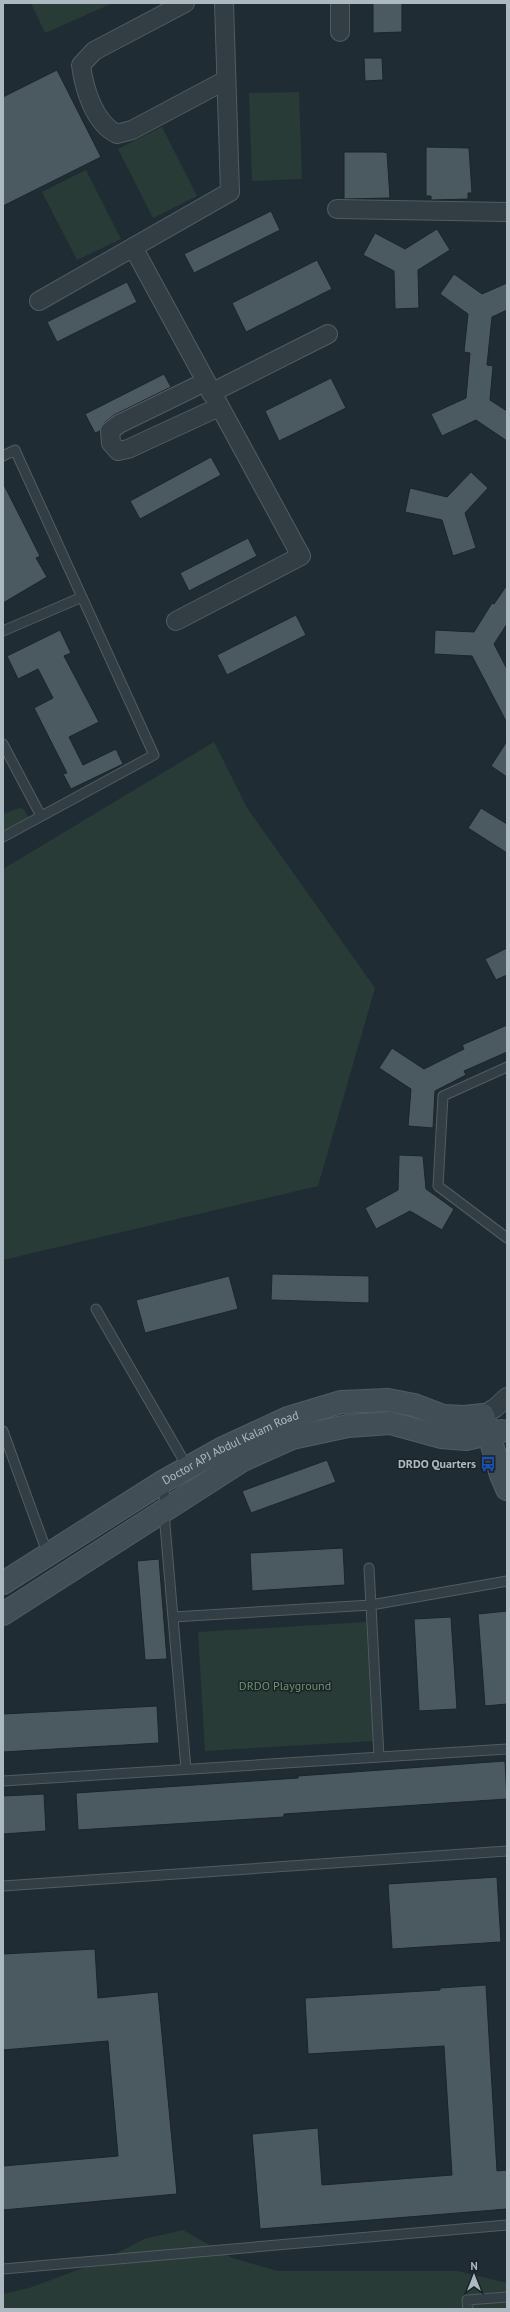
<svg xmlns="http://www.w3.org/2000/svg" width="510" height="2312" viewBox="0 0 510 2312" font-family="'PT Sans',sans-serif">
<rect width="100%" height="100%" fill="#202c33"/>
<path fill="#283b36" d="M 31,3 L 113,3 L 45,33 Z
M 299,92 L 302,179 L 252,181 L 249,93 Z
M 162,127 L 197,196 L 153,218 L 118,149 Z
M 86,170 L 121,239 L 77,260 L 42,192 Z
M 214,742 L 247,808 L 375,988 L 318,1186 L 3,1260 L 3,869 Z
M 19,808 L 24,809 L 28,817 L 3,831 L 3,814 Z
M 366,1622 L 373,1741 L 205,1751 L 198,1632 Z
M 183,2230 L 232,2258 L 278,2271 L 457,2271 L 507,2283 L 507,2309 L 3,2309 L 3,2294 L 29,2288 L 102,2261 L 144,2239 Z"/>
<path fill="#4b5961" stroke="#1b252a" d="M 373,3 L 402,3 L 402,32 L 373,33 Z
M 364,58 L 382,58 L 383,80 L 365,81 Z
M 57,70 L 101,157 L 3,206 L 3,97 Z
M 426,147 L 469,148 L 472,193 L 468,193 L 468,199 L 431,200 L 431,196 L 426,196 Z
M 344,152 L 383,152 L 387,153 L 390,198 L 344,199 Z
M 271,211 L 280,230 L 194,273 L 184,254 Z
M 437,229 L 450,250 L 418,270 L 419,308 L 395,309 L 394,271 L 363,255 L 375,233 L 405,249 Z
M 317,260 L 332,289 L 246,332 L 232,303 Z
M 454,274 L 482,294 L 507,283 L 507,310 L 492,317 L 487,365 L 493,366 L 490,400 L 507,411 L 507,441 L 476,420 L 442,436 L 431,414 L 466,398 L 470,353 L 464,352 L 468,314 L 440,294 Z
M 127,282 L 137,302 L 57,342 L 47,322 Z
M 164,374 L 171,387 L 114,415 L 104,423 L 100,431 L 95,433 L 85,414 Z
M 331,378 L 346,408 L 279,441 L 265,411 Z
M 211,457 L 221,475 L 140,519 L 130,501 Z
M 471,472 L 488,488 L 465,513 L 476,548 L 453,556 L 442,520 L 405,512 L 410,488 L 447,497 Z
M 3,483 L 40,556 L 36,558 L 47,577 L 3,603 Z
M 248,538 L 257,556 L 189,591 L 180,573 Z
M 507,585 L 507,624 L 494,644 L 507,669 L 507,723 L 472,656 L 434,654 L 435,630 L 474,632 L 492,603 L 494,604 Z
M 296,615 L 306,635 L 227,675 L 217,655 Z
M 60,630 L 71,653 L 64,656 L 99,722 L 69,737 L 83,765 L 116,749 L 123,764 L 71,789 L 63,774 L 67,773 L 34,708 L 53,698 L 38,669 L 18,679 L 7,656 Z
M 507,741 L 507,777 L 491,766 Z
M 481,808 L 507,824 L 507,853 L 468,828 Z
M 507,948 L 507,975 L 496,980 L 485,959 Z
M 507,1025 L 507,1052 L 464,1071 L 466,1075 L 435,1091 L 433,1128 L 408,1126 L 411,1089 L 379,1068 L 392,1048 L 424,1069 L 464,1049 L 462,1045 Z
M 399,1155 L 423,1156 L 426,1189 L 454,1209 L 442,1230 L 410,1211 L 376,1229 L 365,1208 L 398,1190 Z
M 272,1274 L 369,1276 L 369,1303 L 271,1300 Z
M 229,1276 L 238,1309 L 145,1333 L 136,1300 Z
M 327,1460 L 336,1482 L 251,1513 L 242,1491 Z
M 343,1548 L 345,1585 L 252,1591 L 250,1553 Z
M 159,1559 L 167,1659 L 145,1660 L 137,1561 Z
M 507,1611 L 507,1704 L 485,1706 L 478,1614 Z
M 451,1617 L 457,1709 L 419,1711 L 414,1619 Z
M 157,1706 L 159,1743 L 3,1752 L 3,1714 Z
M 505,1761 L 507,1799 L 284,1814 L 284,1817 L 78,1830 L 76,1793 L 298,1778 L 298,1776 Z
M 44,1794 L 46,1831 L 3,1834 L 3,1796 Z
M 497,1877 L 501,1942 L 392,1949 L 388,1884 Z
M 95,1949 L 98,1998 L 158,1992 L 177,2194 L 3,2210 L 3,2166 L 118,2156 L 108,2041 L 3,2050 L 3,1954 Z
M 486,1985 L 497,2171 L 507,2170 L 507,2209 L 260,2229 L 252,2134 L 318,2128 L 322,2185 L 452,2175 L 444,2046 L 308,2054 L 305,1998 L 440,1990 L 440,1988 Z"/>
<g fill="none" stroke-linecap="round" stroke-linejoin="round">
<g stroke="#515c62" stroke-width="11">
<path id="lane" d="M 3,456 L 15,450 L 154,755 L 3,837
M 3,631 L 82,597
M 3,744 L 41,816
M 507,1067 L 443,1096 L 438,1186 L 507,1238
M 96,1309 L 188,1468
M 3,1431 L 48,1555
M 164,1483 L 165,1525 L 186,1769
M 369,1568 L 379,1757
M 173,1617 L 371,1605 L 507,1581
M 3,1781 L 507,1749
M 3,1886 L 507,1851
M 3,2269 L 507,2225
M 468,2309 L 467,2300 L 507,2297"/>
</g>
<g stroke="#515c62" stroke-width="20">
<path id="street" d="M 185,3 L 94,51 L 81,65 C 84,88 94,123 117,134 L 132,130 L 226,80
M 340,3 L 340,32
M 337,209 L 507,212
M 133,247 L 301,556 L 176,621
M 39,301 L 230,192 L 224,3
M 205,382 L 119,424 L 110,431 L 111,443 L 118,451 L 128,449 L 219,407
M 211,393 L 328,334
M 483,1415 L 495,1408 L 507,1397"/>
</g>
<g stroke="#515c62" stroke-width="24">
<g id="secondary">
<path id="s1" d="M 3,1583 L 164,1481 L 221,1449 L 288,1418 L 341,1402 L 388,1400 L 414,1405 L 443,1416 L 464,1417 L 483,1415 L 501,1475 L 507,1489"/>
<path d="M 3,1614 L 243,1460 L 292,1438 L 348,1426 L 390,1423 L 441,1437 L 466,1439 L 502,1431"/>
</g>
</g>
<use href="#lane" stroke="#333e44" stroke-width="9"/>
<use href="#street" stroke="#333e44" stroke-width="18"/>
<use href="#secondary" stroke="#424e56" stroke-width="22"/>
</g>
<defs>
<g id="bus-bare" transform="scale(1.2)"><path d="M-5-6H5V4H4V6H2V4H-2V6H-4V4H-5ZM-3.5-4V0h7V-4ZM-3.5 1.2v1.5H-2V1.2ZM2 1.2v1.5H3.5V1.2Z" fill="#1a4fb4" stroke="#192328" stroke-width="2.5" paint-order="stroke"/></g>
</defs>
<g fill-rule="evenodd">
<use href="#bus-bare" x="488" y="1464"/>
</g>
<g text-anchor="middle" stroke-width="3" stroke-linejoin="round" paint-order="stroke">
<g font-size="12" fill="#adb9c1" stroke="#192328">
<text dy="4" stroke="none"><textPath href="#s1" startOffset="265">Doctor APJ Abdul Kalam Road</textPath></text>
</g>
<g font-size="12" font-weight="bold" fill="#adb9c1" stroke="#192328" text-anchor="end">
<text x="476" y="1468">DRDO Quarters</text>
</g>
<g font-size="12" fill="#709470" stroke="#192328">
<text x="285" y="1690">DRDO Playground</text>
</g>
</g>
<rect width="510" height="2312" fill="none" stroke="#adb9c1" stroke-width="8"/>
<g transform="translate(474 2276)" stroke="#192328" stroke-width="3" paint-order="stroke">
<path d="M0-3L7 15L0 10L-7 15Z" fill="#adb9c1"/>
<text y="-6" font-size="11" font-weight="bold" text-anchor="middle" fill="#adb9c1">N</text>
</g>
</svg>
